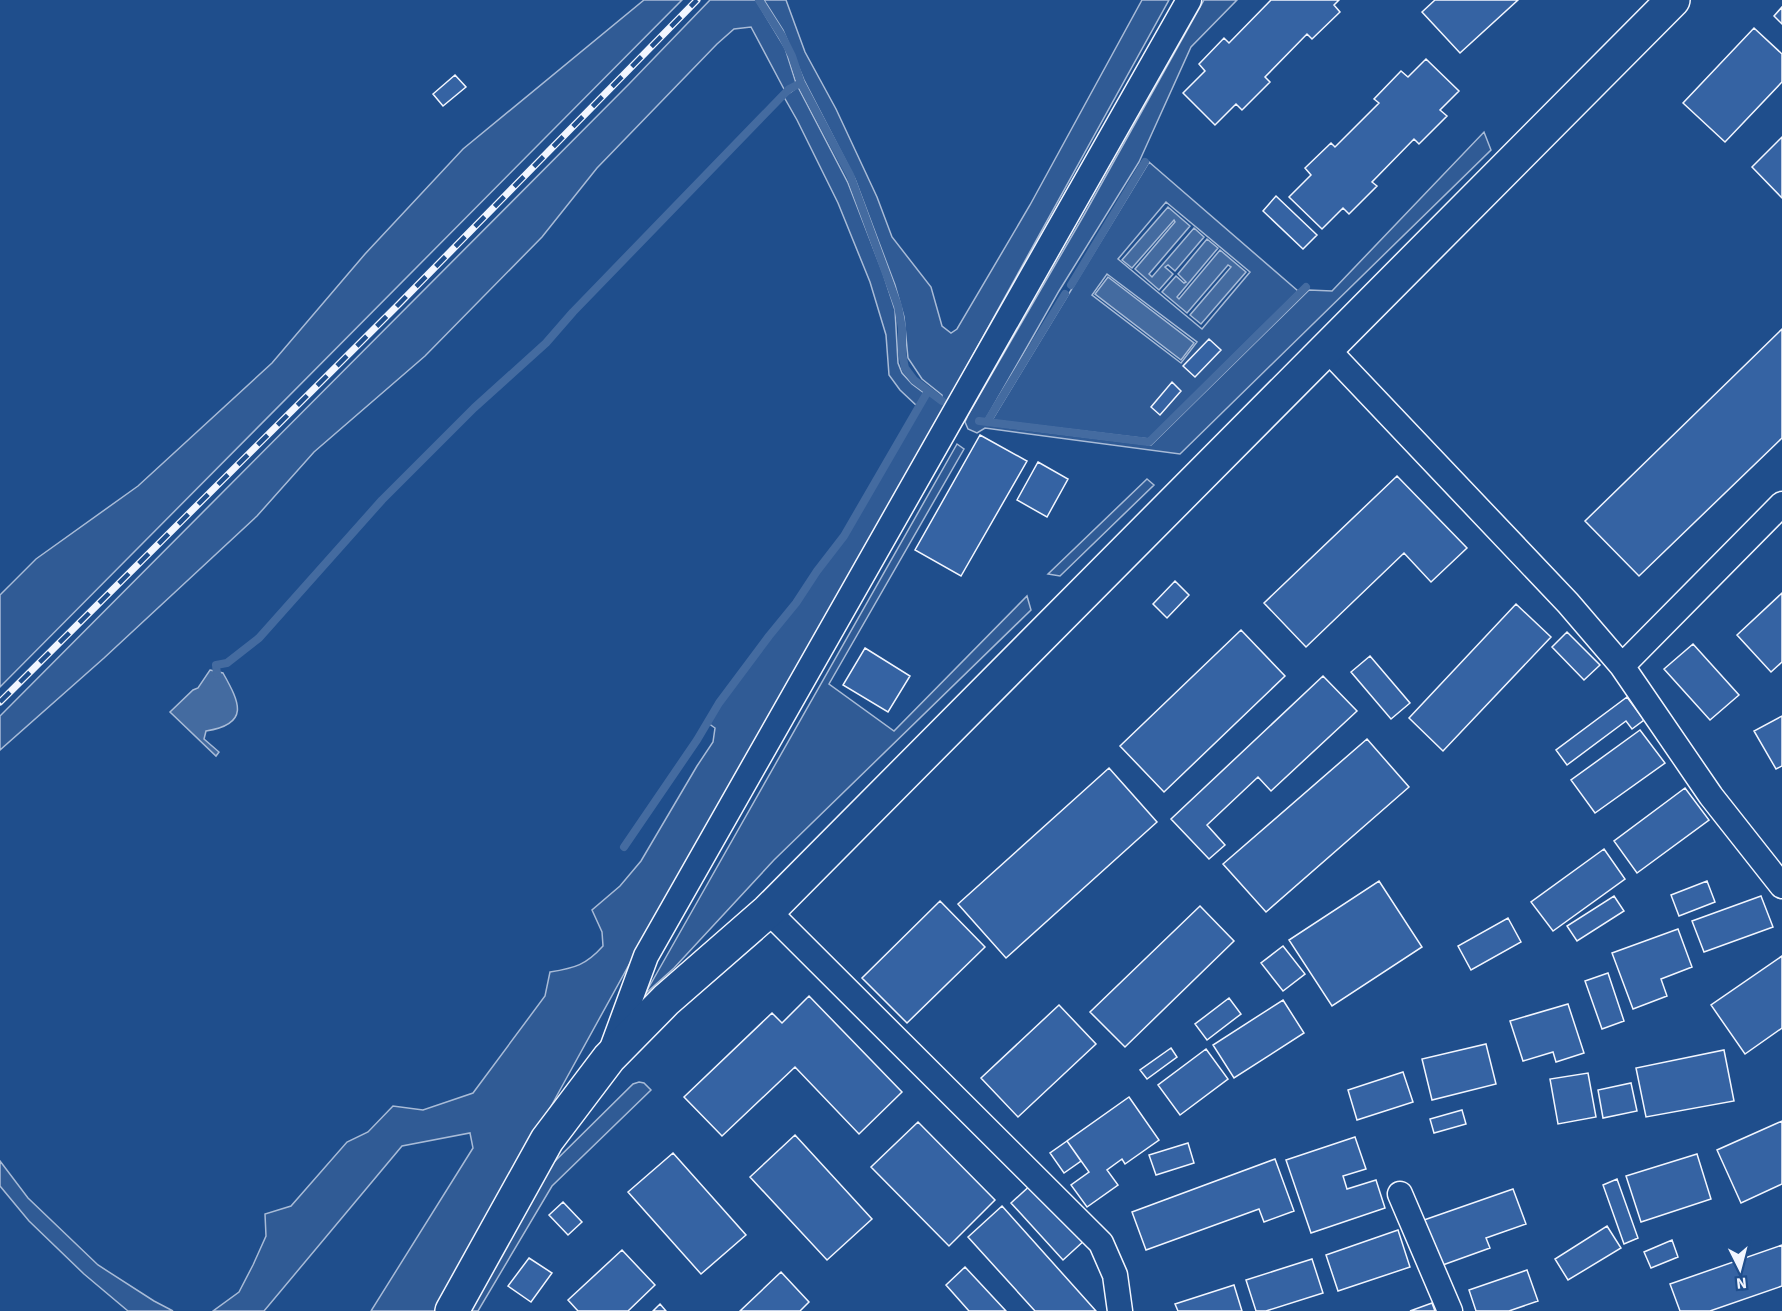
<svg xmlns="http://www.w3.org/2000/svg" width="1782" height="1311" viewBox="0 0 1782 1311" font-family="'Source Sans 3',sans-serif">
<rect width="100%" height="100%" fill="#1f4e8c"/>
<path fill="#305b95" stroke="#a8bbd7" stroke-width="1.5" fill-rule="evenodd" d="M 644,0 L 682,0 L 0,687 L 0,595 L 36,559 L 138,486 L 272,363 L 365,254 L 463,149 Z
M 710,0 L 756,0 L 785,48 L 796,83 L 785,91 L 751,27 L 734,29 L 717,44 L 597,168 L 542,237 L 425,356 L 314,452 L 257,516 L 104,658 L 0,750 L 0,716 L 629,84 Z
M 764,0 L 786,0 L 805,52 L 836,109 L 877,197 L 892,237 L 931,287 L 942,326 L 951,333 L 957,329 L 1030,205 L 1142,0 L 1169,0 L 947,402 L 689,856 L 555,1099 L 441,1311 L 371,1311 L 473,1148 L 470,1133 L 402,1146 L 264,1311 L 213,1311 L 239,1292 L 253,1265 L 266,1236 L 265,1214 L 291,1206 L 347,1142 L 368,1132 L 393,1106 L 423,1110 L 473,1093 L 545,996 L 550,972 C 575,968 586,965 603,946 L 602,932 L 592,910 L 620,886 L 641,861 L 697,766 L 713,742 L 715,728 L 708,723 L 720,704 L 770,637 L 798,603 L 819,571 L 845,537 L 929,393 L 939,402 L 942,400 L 942,395 L 922,379 L 908,358 L 904,317 L 895,285 L 855,179 L 804,80 L 783,30 Z
M 1204,0 L 1237,0 L 1191,47 L 1139,162 L 1059,291 L 983,424 L 1151,445 L 1309,290 L 1332,291 L 1484,132 L 1491,150 L 1180,454 L 985,428 L 977,433 L 968,429 L 965,422 L 968,415 L 1084,215 Z
M 798,87 L 848,183 L 883,273 L 895,310 L 898,363 L 902,373 L 912,384 L 924,393 L 917,406 L 900,390 L 889,375 L 886,335 L 870,282 L 838,203 L 797,120 L 784,97 Z
M 1149,162 L 1298,291 L 1149,439 L 992,420 ZM 1166,202 L 1250,272 L 1202,329 L 1118,259 ZM 1107,274 L 1197,342 L 1181,363 L 1092,295 Z
M 957,444 L 964,449 L 829,684 L 894,731 L 1027,596 L 1031,610 L 774,860 L 674,968 L 645,994 Z
M 1147,479 L 1154,485 L 1060,576 L 1048,574 Z
M 639,1082 L 644,1083 L 651,1090 L 552,1186 L 478,1311 L 467,1311 L 543,1173 L 633,1084 Z
M 0,1161 L 28,1198 L 98,1265 L 154,1301 L 173,1311 L 128,1311 L 84,1274 L 29,1221 L 0,1186 Z"/>
<path fill="#446ba0" stroke="#a8bbd7" stroke-width="1.5" d="M 1168,207 L 1190,226 L 1149,274 L 1152,277 L 1194,228 L 1204,237 L 1175,271 L 1168,265 L 1165,267 L 1173,274 L 1159,290 L 1135,269 L 1175,222 L 1174,220 L 1132,268 L 1122,260 Z
M 1207,239 L 1218,248 L 1177,297 L 1179,299 L 1220,250 L 1246,272 L 1201,324 L 1190,315 L 1231,267 L 1228,265 L 1187,313 L 1162,292 L 1176,276 L 1184,283 L 1186,282 L 1178,274 Z
M 1108,277 L 1194,343 L 1181,360 L 1095,294 Z
M 210,670 L 223,673 C 240,703 250,724 206,731 L 204,739 L 219,752 L 216,756 L 170,712 L 193,690 L 198,688 Z"/>
<g fill="none" stroke-linecap="round" stroke-linejoin="round">
<path stroke="#446ba0" stroke-width="8" d="M 759,0 L 782,36 L 792,56 L 801,83 L 850,175 L 898,306 L 902,328 L 902,353 L 905,368 L 914,380 L 942,401
M 1071,285 L 1145,162
M 979,421 L 1149,442 L 1306,287
M 987,422 L 1065,294
M 217,674 L 216,665 L 227,663 L 259,638 L 382,500 L 474,408 L 546,343 L 573,312 L 789,89 L 801,83
M 624,847 L 697,740 L 719,703 L 769,636 L 796,603 L 817,571 L 844,536 L 928,391"/>
</g>
<path fill="#3563a3" stroke="#f2f6ff" stroke-width="1.5" d="M 1271,0 L 1339,0 L 1334,5 L 1340,12 L 1312,39 L 1307,34 L 1265,77 L 1270,82 L 1242,110 L 1236,104 L 1215,125 L 1183,93 L 1205,71 L 1199,64 L 1224,38 L 1229,43 Z
M 1435,0 L 1518,0 L 1460,53 L 1422,12 Z
M 1782,7 L 1782,24 L 1774,16 Z
M 1754,28 L 1782,54 L 1782,82 L 1725,142 L 1683,103 Z
M 1426,59 L 1459,91 L 1440,110 L 1447,116 L 1419,144 L 1414,139 L 1372,182 L 1377,186 L 1349,214 L 1343,208 L 1322,229 L 1289,197 L 1311,175 L 1305,168 L 1331,143 L 1335,147 L 1379,103 L 1374,99 L 1401,71 L 1408,77 Z
M 455,75 L 466,87 L 443,106 L 433,94 Z
M 1782,137 L 1782,198 L 1752,167 Z
M 1276,196 L 1317,235 L 1303,249 L 1263,211 Z
M 1782,329 L 1782,438 L 1639,576 L 1585,521 Z
M 1209,339 L 1221,350 L 1195,377 L 1183,366 Z
M 1172,382 L 1181,391 L 1160,415 L 1151,407 Z
M 980,435 L 1027,461 L 961,576 L 915,550 Z
M 1038,462 L 1068,479 L 1047,517 L 1017,500 Z
M 1397,476 L 1467,548 L 1431,582 L 1404,553 L 1306,647 L 1264,603 Z
M 1175,581 L 1189,595 L 1167,618 L 1153,604 Z
M 1782,593 L 1782,662 L 1771,672 L 1737,635 Z
M 1516,604 L 1551,637 L 1443,751 L 1409,718 Z
M 1241,630 L 1285,676 L 1164,792 L 1120,746 Z
M 1567,632 L 1600,665 L 1584,680 L 1552,647 Z
M 1693,644 L 1739,695 L 1710,720 L 1664,669 Z
M 865,648 L 910,676 L 888,712 L 843,685 Z
M 1370,656 L 1410,703 L 1391,719 L 1351,672 Z
M 1323,676 L 1357,711 L 1271,791 L 1258,777 L 1207,825 L 1225,845 L 1209,859 L 1171,819 Z
M 1627,697 L 1644,720 L 1632,729 L 1626,721 L 1567,765 L 1556,750 Z
M 1782,716 L 1782,766 L 1776,769 L 1754,731 Z
M 1640,730 L 1665,763 L 1595,813 L 1571,780 Z
M 1367,739 L 1409,787 L 1266,912 L 1223,864 Z
M 1109,768 L 1157,822 L 1006,958 L 958,904 Z
M 1685,788 L 1709,820 L 1637,873 L 1614,841 Z
M 1604,849 L 1625,879 L 1553,931 L 1531,902 Z
M 1379,881 L 1422,947 L 1332,1006 L 1289,940 Z
M 1707,881 L 1715,902 L 1679,916 L 1671,895 Z
M 1614,896 L 1624,911 L 1577,941 L 1567,926 Z
M 1761,896 L 1773,927 L 1704,952 L 1692,921 Z
M 940,901 L 985,947 L 907,1023 L 862,978 Z
M 1200,906 L 1234,941 L 1125,1047 L 1090,1012 Z
M 1508,918 L 1521,942 L 1471,970 L 1458,946 Z
M 1678,929 L 1692,967 L 1661,979 L 1667,996 L 1633,1009 L 1612,953 Z
M 1283,946 L 1305,974 L 1283,991 L 1261,963 Z
M 1782,956 L 1782,1028 L 1745,1054 L 1711,1005 Z
M 1608,973 L 1624,1021 L 1602,1029 L 1585,981 Z
M 809,996 L 902,1092 L 859,1134 L 795,1067 L 722,1136 L 684,1097 L 772,1013 L 782,1023 Z
M 1229,998 L 1241,1014 L 1207,1040 L 1195,1024 Z
M 1283,1000 L 1304,1033 L 1234,1078 L 1213,1045 Z
M 1568,1004 L 1584,1053 L 1556,1062 L 1553,1052 L 1523,1061 L 1510,1021 Z
M 1059,1005 L 1096,1044 L 1018,1117 L 981,1078 Z
M 1486,1044 L 1496,1084 L 1432,1100 L 1422,1059 Z
M 1171,1048 L 1177,1057 L 1147,1079 L 1140,1070 Z
M 1206,1049 L 1228,1079 L 1180,1115 L 1158,1085 Z
M 1724,1050 L 1734,1101 L 1646,1117 L 1636,1068 Z
M 1403,1072 L 1413,1102 L 1357,1120 L 1348,1090 Z
M 1588,1073 L 1596,1117 L 1558,1124 L 1550,1079 Z
M 1631,1083 L 1637,1111 L 1603,1118 L 1598,1090 Z
M 1129,1097 L 1159,1140 L 1125,1164 L 1122,1159 L 1107,1170 L 1118,1185 L 1087,1207 L 1071,1185 L 1089,1172 L 1067,1141 Z
M 1462,1110 L 1466,1124 L 1434,1133 L 1430,1119 Z
M 1782,1121 L 1782,1184 L 1741,1203 L 1717,1150 Z
M 918,1122 L 995,1200 L 949,1246 L 871,1167 Z
M 795,1135 L 872,1219 L 827,1260 L 750,1177 Z
M 1355,1137 L 1366,1169 L 1343,1176 L 1347,1189 L 1376,1180 L 1385,1208 L 1311,1233 L 1286,1160 Z
M 1067,1141 L 1081,1161 L 1064,1173 L 1050,1153 Z
M 1188,1143 L 1194,1163 L 1156,1175 L 1149,1155 Z
M 673,1153 L 746,1235 L 701,1274 L 628,1192 Z
M 1697,1154 L 1711,1199 L 1641,1222 L 1626,1176 Z
M 1275,1159 L 1294,1211 L 1264,1222 L 1259,1209 L 1146,1250 L 1132,1212 Z
M 1617,1179 L 1638,1238 L 1624,1244 L 1603,1185 Z
M 1034,1182 L 1086,1239 L 1063,1260 L 1011,1203 Z
M 1513,1189 L 1526,1224 L 1486,1238 L 1490,1248 L 1440,1266 L 1424,1220 Z
M 563,1202 L 582,1222 L 568,1235 L 549,1215 Z
M 1002,1206 L 1096,1311 L 1035,1311 L 968,1237 Z
M 1607,1226 L 1621,1248 L 1568,1280 L 1555,1259 Z
M 1398,1230 L 1410,1267 L 1338,1291 L 1326,1255 Z
M 1672,1240 L 1678,1257 L 1651,1268 L 1644,1252 Z
M 1782,1245 L 1782,1286 L 1710,1311 L 1680,1311 L 1670,1284 Z
M 622,1250 L 655,1285 L 628,1311 L 578,1311 L 568,1300 Z
M 529,1258 L 552,1273 L 531,1302 L 508,1286 Z
M 1312,1259 L 1323,1293 L 1266,1311 L 1256,1311 L 1246,1280 Z
M 965,1267 L 1006,1311 L 969,1311 L 946,1285 Z
M 1527,1270 L 1538,1301 L 1509,1311 L 1476,1311 L 1469,1290 Z
M 781,1272 L 809,1302 L 800,1311 L 740,1311 Z
M 1234,1285 L 1242,1311 L 1178,1311 L 1175,1304 Z
M 1432,1303 L 1435,1311 L 1410,1311 Z
M 660,1304 L 666,1311 L 653,1311 Z"/>
<g fill="none" stroke-linecap="round" stroke-linejoin="round">
<g stroke="#f2f6ff" stroke-width="27">
<path id="street" d="M 1327,349 L 1568,603 L 1622,666 L 1711,796 L 1782,886
M 1622,666 L 1782,504
M 768,911 L 1101,1243 L 1115,1275 L 1120,1311
M 611,1051 L 646,956 L 1189,0
M 1400,1194 L 1450,1311"/>
</g>
<g stroke="#f2f6ff" stroke-width="36">
<path id="primary" d="M 452,1311 L 547,1140 L 609,1058 L 666,1000 L 768,911 L 1673,0"/>
</g>
<use href="#street" stroke="#1f4e8c" stroke-width="24"/>
<use href="#primary" stroke="#1f4e8c" stroke-width="33"/>
<g stroke="#f2f6ff" stroke-width="7">
<path id="rail" d="M 0,702 L 399,304 L 697,0"/>
</g>
<use href="#rail" stroke="#1f4e8c" stroke-width="4.5" stroke-dasharray="14" stroke-linecap="butt"/>
</g>
<g transform="translate(1740 1269) rotate(174)" stroke="#1f4e8c" stroke-width="4.5" paint-order="stroke">
<path d="M0-4.5L10 22L0 15L-10 22Z" fill="#f2f6ff"/>
<text y="-9" font-size="16" font-weight="bold" text-anchor="middle" fill="#f2f6ff">N</text>
</g>
</svg>
